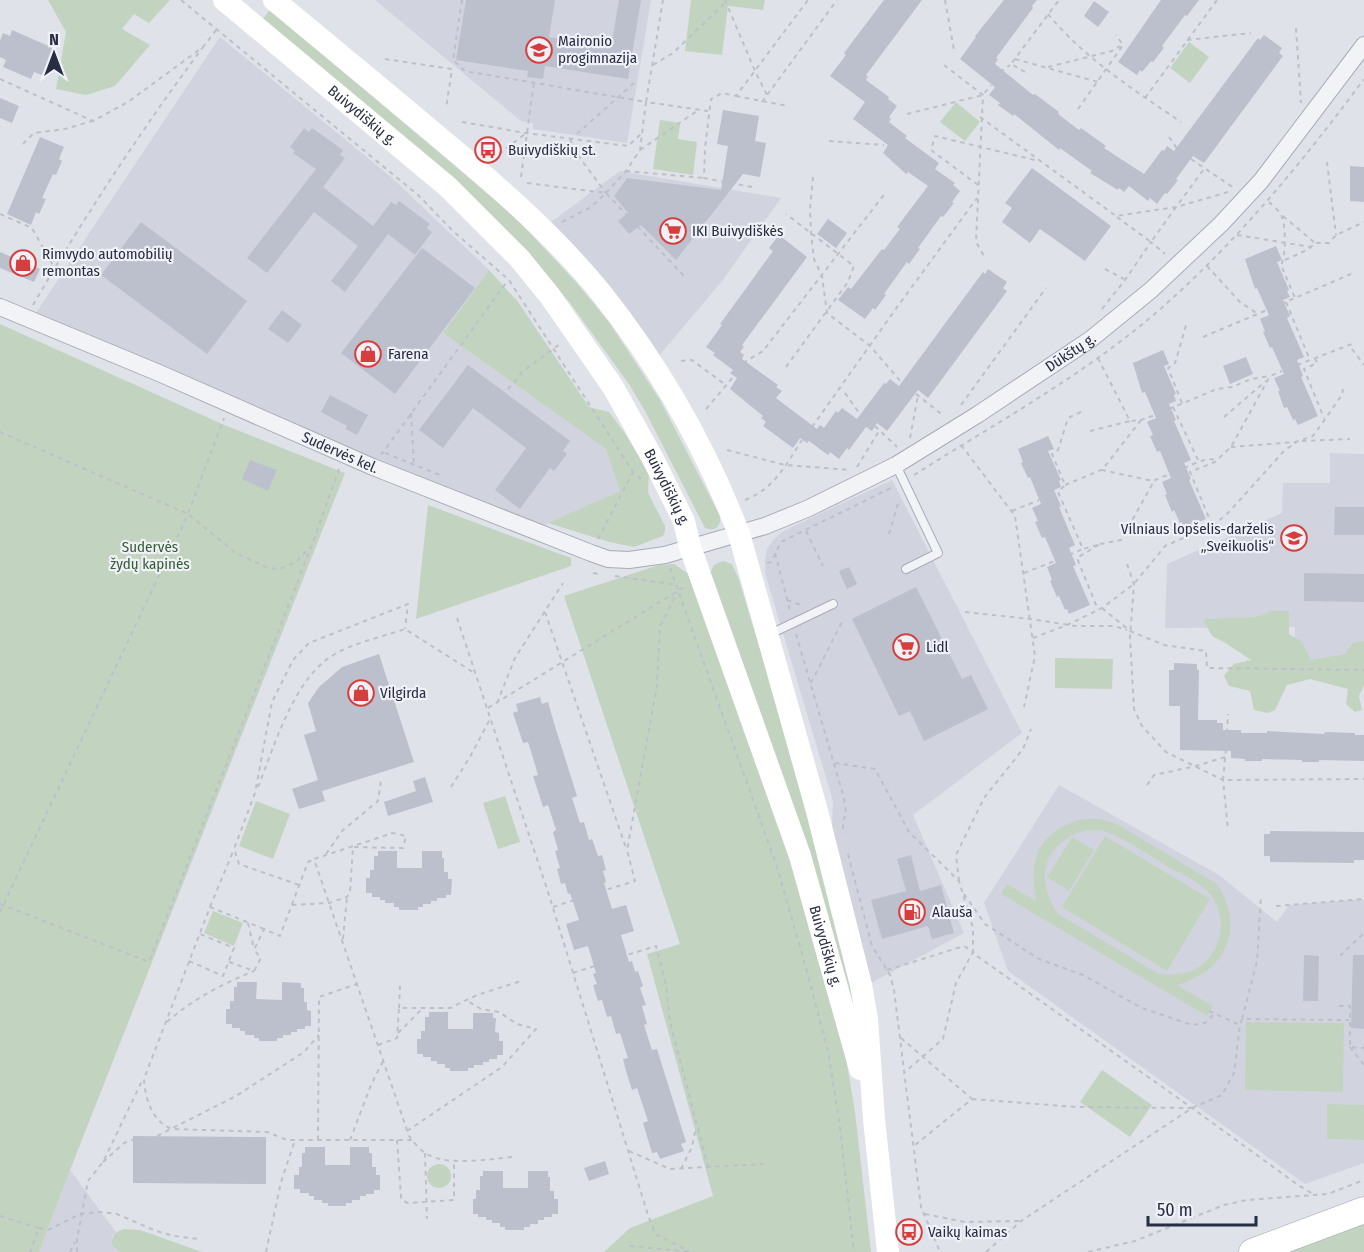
<svg xmlns="http://www.w3.org/2000/svg" width="1364" height="1252" viewBox="0 0 1364 1252" font-family="'Fira Sans Condensed',sans-serif">
<rect width="100%" height="100%" fill="#dfe2e9"/>
<path fill="#d1d4df" d="M 375,0 L 651,0 L 627,143 L 533,129 L 533,123 L 521,121 Z
M 220,37 L 391,177 L 489,270 L 443,333 L 606,449 L 621,491 L 538,528 L 34,316 Z
M 620,171 L 781,198 L 722,281 L 658,357 L 604,283 L 551,222 Z
M 1330,453 L 1364,454 L 1364,664 L 1294,664 L 1295,627 L 1165,628 L 1167,564 L 1282,513 L 1283,483 L 1330,483 Z
M 892,480 L 1022,733 L 913,815 L 964,933 L 871,983 L 832,828 L 833,801 L 765,573 L 765,561 L 767,549 L 774,539 L 783,531 Z
M 1059,785 L 1219,875 L 1277,922 L 1289,905 L 1364,899 L 1364,1163 L 1305,1184 L 1008,971 L 984,903 Z
M 70,1170 L 116,1232 L 112,1237 L 116,1250 L 119,1252 L 39,1252 Z"/>
<path fill="#c2d4c0" fill-rule="evenodd" d="M 48,0 L 170,0 L 149,23 L 134,14 L 122,29 L 150,45 L 115,86 L 86,95 L 56,89 L 66,32 Z
M 691,0 L 765,0 L 763,10 L 728,6 L 722,55 L 685,51 Z
M 270,10 L 514,216 L 575,281 L 609,322 L 660,400 L 720,516 C 721,527 715,532 705,528 L 645,411 L 629,384 L 570,303 L 531,258 L 261,21 Z
M 1189,42 L 1209,57 L 1190,83 L 1170,68 Z
M 956,102 L 980,122 L 965,141 L 940,122 Z
M 660,120 L 680,123 L 678,139 L 697,142 L 693,175 L 653,169 Z
M 489,270 L 518,302 L 589,407 L 609,412 L 624,432 L 649,473 L 648,493 L 665,526 L 665,531 L 663,536 L 634,547 L 609,542 L 548,523 L 620,491 L 606,449 L 443,333 Z
M 0,324 L 222,424 L 345,473 L 70,1170 L 39,1252 L 0,1252 Z
M 428,505 L 571,558 L 571,566 L 416,619 Z
M 723,561 L 732,564 L 739,580 L 808,807 L 865,1050 L 710,574 L 714,565 Z
M 674,564 L 690,575 L 784,836 L 842,1034 L 855,1112 L 871,1252 L 604,1252 L 630,1228 L 713,1196 L 647,954 L 680,944 L 564,596 L 659,565 Z
M 1272,611 L 1289,611 L 1289,634 L 1302,642 L 1311,660 L 1345,654 L 1353,643 L 1364,641 L 1364,685 L 1359,696 L 1362,710 L 1355,712 L 1346,704 L 1348,689 L 1310,679 L 1287,685 L 1275,710 L 1267,713 L 1254,710 L 1250,691 L 1229,686 L 1224,676 L 1234,664 L 1251,660 L 1224,642 L 1212,636 L 1203,619 L 1256,617 Z
M 1055,658 L 1113,659 L 1112,689 L 1055,688 Z
M 505,796 L 520,842 L 498,849 L 483,803 Z
M 256,801 L 290,814 L 273,859 L 239,846 Z
M 1082,819 L 1100,819 L 1117,824 L 1217,884 C 1246,928 1226,972 1177,985 L 1213,1006 L 1207,1016 L 1001,894 L 1007,884 L 1036,901 C 1028,859 1038,832 1082,819 ZM 1086,830 L 1101,830 L 1115,835 C 1133,845 1150,855 1167,866 C 1179,873 1196,880 1206,890 C 1224,907 1225,934 1212,954 C 1199,973 1180,976 1159,974 L 1058,914 C 1034,879 1043,843 1086,830 Z
M 1105,836 L 1210,899 L 1167,971 L 1062,907 Z
M 1072,837 L 1094,850 L 1069,891 L 1047,877 Z
M 213,911 L 243,923 L 234,946 L 204,933 Z
M 1246,1022 L 1344,1023 L 1343,1092 L 1245,1090 Z
M 1102,1070 L 1152,1105 L 1130,1137 L 1080,1102 Z
M 1327,1104 L 1364,1105 L 1364,1140 L 1327,1139 Z
M427 1176a12 12 0 1 1 24 0a12 12 0 1 1-24 0Z
M 1364,1220 L 1364,1252 L 1281,1252 Z
M 124,1229 L 140,1230 L 202,1252 L 119,1252 L 112,1245 C 112,1236 114,1232 124,1229 Z"/>
<path fill="#bcc0cd" d="M 466,0 L 555,0 L 549,37 L 611,47 L 619,0 L 641,0 L 628,79 L 545,66 L 543,79 L 527,77 L 528,71 L 456,60 Z
M 884,0 L 922,0 L 866,75 L 868,76 L 866,80 L 889,97 L 888,99 L 897,106 L 889,117 L 891,119 L 889,122 L 907,136 L 905,138 L 939,163 L 935,169 L 955,183 L 953,185 L 960,191 L 952,202 L 954,203 L 943,217 L 941,216 L 918,248 L 920,249 L 909,264 L 907,262 L 884,294 L 886,295 L 875,310 L 873,308 L 865,319 L 838,300 L 848,287 L 851,289 L 882,249 L 884,250 L 900,229 L 897,227 L 928,186 L 908,172 L 906,174 L 883,153 L 888,145 L 853,119 L 865,102 L 830,76 L 846,55 L 844,53 Z
M 1004,0 L 1037,0 L 1032,6 L 1033,8 L 996,58 L 998,59 L 995,64 L 1033,95 L 1035,94 L 1059,112 L 1058,114 L 1079,130 L 1081,128 L 1106,146 L 1104,148 L 1144,174 L 1162,150 L 1164,151 L 1167,146 L 1174,151 L 1258,38 L 1260,40 L 1264,35 L 1282,48 L 1279,53 L 1283,56 L 1204,163 L 1193,156 L 1176,179 L 1178,180 L 1167,194 L 1165,193 L 1157,204 L 1150,198 L 1148,201 L 1129,186 L 1124,192 L 1119,188 L 1118,190 L 1090,173 L 1092,171 L 1060,148 L 1059,150 L 1014,114 L 1013,116 L 998,105 L 1000,103 L 989,95 L 995,87 L 960,59 L 976,37 L 975,36 Z
M 1161,0 L 1199,0 L 1187,16 L 1185,15 L 1162,46 L 1164,48 L 1153,62 L 1151,61 L 1142,72 L 1140,70 L 1137,75 L 1118,62 Z
M 1094,1 L 1109,12 L 1098,27 L 1084,16 Z
M 12,30 L 53,48 L 49,56 L 55,58 L 47,77 L 34,72 L 31,79 L 3,67 L 6,60 L 0,57 L 0,41 L 3,33 L 10,36 Z
M 0,98 L 19,106 L 12,123 L 0,118 Z
M 723,110 L 759,116 L 755,141 L 766,143 L 760,177 L 743,174 L 676,260 L 641,225 L 629,234 L 618,221 L 628,213 L 614,196 L 627,178 L 721,190 L 728,146 L 717,144 Z
M 304,128 L 309,132 L 312,128 L 343,150 L 340,155 L 345,158 L 323,187 L 373,226 L 391,202 L 396,205 L 399,201 L 430,224 L 427,228 L 432,232 L 415,255 L 388,234 L 345,292 L 331,281 L 358,246 L 314,212 L 267,273 L 247,258 L 316,169 L 293,153 L 295,151 L 290,147 Z
M 40,137 L 64,147 L 59,159 L 62,161 L 56,175 L 53,174 L 42,198 L 46,199 L 39,214 L 36,212 L 31,225 L 7,214 Z
M 1350,166 L 1364,167 L 1364,202 L 1350,201 Z
M 1032,168 L 1111,226 L 1085,261 L 1040,229 L 1030,243 L 1002,222 L 1012,208 L 1005,203 Z
M 828,219 L 847,233 L 836,248 L 817,234 Z
M 141,222 L 247,301 L 207,354 L 101,275 Z
M 779,235 L 807,257 L 742,345 L 744,347 L 740,352 L 744,355 L 742,359 L 778,385 L 776,387 L 782,391 L 776,398 L 817,429 L 820,425 L 824,428 L 836,411 L 838,413 L 842,408 L 857,419 L 884,383 L 886,384 L 890,379 L 899,386 L 983,272 L 985,274 L 988,269 L 1007,282 L 1003,288 L 1007,291 L 928,398 L 918,390 L 887,431 L 877,423 L 872,431 L 866,427 L 849,450 L 847,448 L 839,459 L 830,452 L 828,455 L 809,441 L 807,443 L 800,438 L 793,448 L 763,426 L 766,422 L 761,418 L 763,416 L 730,389 L 737,378 L 730,373 L 733,370 L 713,355 L 715,353 L 706,347 L 722,325 L 720,324 L 773,251 L 769,248 Z
M 1276,246 L 1282,260 L 1277,262 L 1289,290 L 1287,291 L 1290,297 L 1283,300 L 1290,316 L 1287,318 L 1304,357 L 1297,360 L 1303,376 L 1301,377 L 1318,416 L 1298,425 L 1295,419 L 1293,420 L 1287,407 L 1284,408 L 1278,391 L 1280,391 L 1274,378 L 1284,374 L 1272,347 L 1270,348 L 1263,332 L 1265,331 L 1260,319 L 1269,315 L 1257,288 L 1255,289 L 1245,259 Z
M 422,248 L 475,288 L 395,394 L 341,353 Z
M 0,252 L 40,269 L 34,282 L 0,268 Z
M 282,310 L 302,325 L 288,343 L 268,329 Z
M 1163,350 L 1169,364 L 1164,366 L 1176,394 L 1174,395 L 1176,401 L 1169,404 L 1176,420 L 1174,421 L 1191,460 L 1184,463 L 1191,479 L 1189,480 L 1206,519 L 1184,528 L 1182,522 L 1180,523 L 1174,510 L 1172,512 L 1165,495 L 1167,494 L 1162,482 L 1171,478 L 1160,451 L 1157,452 L 1150,436 L 1153,435 L 1147,422 L 1156,418 L 1145,392 L 1142,393 L 1133,363 Z
M 1246,357 L 1253,374 L 1230,384 L 1223,366 Z
M 468,365 L 570,441 L 563,451 L 567,454 L 554,471 L 550,468 L 520,509 L 495,490 L 526,448 L 473,408 L 443,448 L 419,430 Z
M 330,395 L 368,415 L 357,435 L 345,429 L 347,426 L 321,412 Z
M 1048,436 L 1054,449 L 1048,451 L 1061,480 L 1059,481 L 1061,487 L 1054,490 L 1061,506 L 1059,507 L 1075,545 L 1069,548 L 1076,565 L 1073,566 L 1090,605 L 1069,614 L 1067,609 L 1065,610 L 1059,596 L 1057,597 L 1050,581 L 1052,580 L 1047,567 L 1056,563 L 1045,537 L 1042,538 L 1035,522 L 1038,521 L 1032,508 L 1041,504 L 1030,477 L 1028,478 L 1021,463 L 1023,462 L 1018,449 Z
M 250,460 L 277,470 L 268,491 L 242,479 Z
M 1335,507 L 1364,507 L 1364,535 L 1334,535 Z
M 849,567 L 857,584 L 847,589 L 839,571 Z
M 1304,573 L 1364,574 L 1364,602 L 1304,601 Z
M 916,587 L 962,679 L 971,675 L 988,709 L 924,741 L 910,711 L 899,716 L 852,619 Z
M 379,654 L 414,762 L 322,791 L 325,801 L 299,809 L 292,789 L 318,780 L 304,735 L 316,731 L 308,703 L 319,687 L 342,667 Z
M 1174,663 L 1197,664 L 1197,670 L 1199,670 L 1198,720 L 1217,720 L 1217,723 L 1223,723 L 1223,730 L 1241,730 L 1241,733 L 1267,733 L 1267,731 L 1324,734 L 1325,732 L 1355,733 L 1355,735 L 1364,735 L 1364,761 L 1319,760 L 1319,762 L 1302,762 L 1302,760 L 1262,759 L 1262,761 L 1245,761 L 1245,759 L 1231,758 L 1231,751 L 1180,750 L 1180,706 L 1169,706 L 1169,670 L 1174,670 Z
M 540,697 L 542,704 L 548,702 L 554,723 L 577,796 L 572,798 L 580,823 L 584,822 L 589,840 L 592,839 L 598,856 L 602,855 L 606,870 L 603,871 L 606,882 L 604,883 L 612,909 L 626,905 L 634,931 L 621,935 L 629,962 L 632,961 L 635,972 L 638,971 L 643,986 L 640,988 L 646,1005 L 642,1006 L 647,1024 L 644,1025 L 652,1050 L 657,1049 L 686,1142 L 681,1144 L 684,1151 L 660,1159 L 657,1152 L 652,1153 L 643,1123 L 648,1121 L 637,1088 L 632,1090 L 626,1071 L 623,1059 L 628,1058 L 620,1033 L 616,1034 L 611,1016 L 607,1017 L 602,1000 L 598,1001 L 593,985 L 597,984 L 593,974 L 596,973 L 588,946 L 574,950 L 566,924 L 579,920 L 570,893 L 568,894 L 565,883 L 561,884 L 557,869 L 560,868 L 555,851 L 558,850 L 553,832 L 556,830 L 548,805 L 543,807 L 533,776 L 538,775 L 533,758 L 528,742 L 523,743 L 513,713 L 518,711 L 516,704 Z
M 425,777 L 433,802 L 388,816 L 384,802 L 416,791 L 413,781 Z
M 1270,831 L 1364,832 L 1364,860 L 1354,860 L 1354,863 L 1270,862 L 1270,856 L 1264,856 L 1264,834 L 1270,834 Z
M 378,851 L 397,851 L 397,868 L 422,868 L 422,851 L 442,851 L 442,858 L 444,858 L 444,872 L 448,872 L 448,879 L 452,879 L 451,895 L 446,895 L 446,898 L 437,898 L 437,901 L 431,901 L 431,904 L 423,904 L 423,907 L 418,907 L 418,910 L 399,910 L 399,907 L 394,907 L 394,903 L 385,903 L 385,900 L 380,900 L 380,897 L 372,897 L 372,893 L 366,893 L 366,878 L 370,878 L 370,870 L 374,870 L 374,856 L 378,856 Z
M 911,855 L 920,891 L 941,885 L 954,933 L 932,939 L 928,926 L 882,939 L 871,900 L 906,891 L 897,859 Z
M 1304,955 L 1319,956 L 1318,1001 L 1303,1001 Z
M 1353,955 L 1364,955 L 1364,1029 L 1351,1028 Z
M 237,982 L 257,982 L 256,999 L 282,1000 L 282,982 L 301,983 L 301,988 L 304,988 L 304,1002 L 307,1002 L 307,1010 L 311,1011 L 311,1026 L 305,1026 L 305,1029 L 297,1029 L 297,1032 L 291,1032 L 291,1035 L 283,1035 L 283,1038 L 277,1038 L 277,1041 L 259,1041 L 259,1038 L 254,1038 L 254,1035 L 245,1035 L 245,1031 L 240,1031 L 240,1028 L 232,1028 L 232,1024 L 226,1024 L 226,1009 L 230,1009 L 230,1001 L 234,1001 L 234,987 L 237,987 Z
M 429,1012 L 448,1012 L 448,1029 L 473,1029 L 473,1013 L 493,1013 L 493,1018 L 496,1018 L 495,1032 L 499,1033 L 499,1041 L 503,1041 L 503,1055 L 497,1055 L 497,1059 L 489,1059 L 489,1062 L 483,1062 L 483,1065 L 474,1065 L 474,1068 L 468,1068 L 468,1071 L 450,1071 L 450,1068 L 445,1068 L 445,1064 L 437,1064 L 437,1061 L 431,1061 L 431,1057 L 423,1057 L 423,1054 L 417,1054 L 417,1039 L 421,1039 L 421,1031 L 425,1031 L 425,1017 L 429,1017 Z
M 133,1136 L 266,1137 L 266,1184 L 133,1183 Z
M 305,1147 L 325,1147 L 325,1165 L 350,1165 L 350,1147 L 369,1147 L 369,1153 L 372,1153 L 372,1167 L 376,1167 L 376,1175 L 380,1175 L 380,1190 L 374,1190 L 374,1194 L 366,1194 L 366,1196 L 360,1196 L 360,1200 L 352,1200 L 352,1203 L 346,1203 L 346,1206 L 328,1206 L 328,1203 L 322,1203 L 322,1200 L 314,1200 L 314,1196 L 309,1196 L 309,1193 L 300,1193 L 300,1189 L 294,1189 L 294,1175 L 299,1175 L 299,1167 L 302,1167 L 302,1153 L 305,1153 Z
M 605,1161 L 609,1174 L 589,1181 L 584,1168 Z
M 483,1171 L 503,1171 L 503,1188 L 528,1188 L 528,1171 L 548,1171 L 548,1177 L 550,1177 L 550,1191 L 554,1191 L 554,1199 L 558,1199 L 558,1214 L 552,1214 L 552,1217 L 544,1217 L 544,1220 L 538,1220 L 538,1224 L 530,1224 L 530,1227 L 524,1227 L 524,1230 L 505,1230 L 505,1227 L 500,1227 L 500,1223 L 492,1223 L 492,1220 L 486,1220 L 486,1217 L 478,1217 L 478,1214 L 473,1214 L 473,1199 L 476,1199 L 476,1190 L 480,1190 L 480,1176 L 483,1176 Z"/>
<g fill="none" stroke-linecap="round" stroke-linejoin="round">
<g stroke="#a8acb7" stroke-width="10">
<path id="lane" d="M 896,465 L 938,553 L 906,569
M 768,635 L 833,604"/>
</g>
<g stroke="#a8acb7" stroke-width="18">
<g id="street">
<path id="s1" d="M 0,307 L 159,373 L 373,467 L 591,553 L 608,559 L 629,560 L 665,555 L 765,526 L 809,508 L 896,465 L 977,415 L 1091,339 L 1151,290 L 1221,224 L 1261,181 L 1364,45"/>
</g>
</g>
<g stroke="#9ea4b6" stroke-width="27">
<path id="primary" d="M 1252,1252 L 1364,1210"/>
</g>
<path stroke="#bdc0c8" stroke-width="2" stroke-dasharray="4.5 4.5" stroke-linecap="butt" d="M 181,0 L 418,195 L 453,231 L 509,280 L 633,472 L 643,481
M 462,0 L 453,60 L 465,71 L 646,102 L 663,0
M 725,0 L 755,71 L 767,95
M 945,0 L 954,50
M 1048,14 C 1084,58 1134,90 1181,122
M 1296,28 L 1301,103
M 1187,40 L 1251,33
M 385,59 L 452,69 L 446,108
M 1015,59 L 1098,82
M 653,65 L 673,53 L 728,0
M 944,65 L 983,95 L 976,242 L 984,256
M 1048,67 L 1112,51 L 1120,46
M 1000,72 L 1010,65
M 1025,72 L 1011,64 L 1059,0
M 0,79 L 93,121 L 128,102 L 203,47 L 217,29
M 736,96 L 788,106
M 1145,98 L 1217,0
M 762,102 L 837,0
M 1078,109 L 1123,45 L 1116,35
M 907,114 L 983,95 L 991,85
M 980,117 L 1116,216 L 1176,207 L 1204,169
M 462,122 L 526,133 L 628,146 L 642,133
M 577,134 L 636,81
M 1169,137 L 1178,150
M 570,139 L 574,150 L 606,193
M 829,141 L 884,145
M 23,144 L 34,133 L 65,129 L 92,121
M 640,150 L 697,111
M 499,154 L 525,134
M 1191,159 L 1234,188
M 1327,162 L 1336,235
M 626,171 L 704,178
M 521,177 L 534,82
M 813,177 L 810,209 L 811,233 L 814,259 L 822,276 L 827,313 L 870,346 L 903,384
M 527,183 L 606,193
M 978,185 L 931,150 L 935,136 L 1039,161
M 752,187 L 704,178 L 705,148 L 711,99 L 722,93 L 736,96 L 808,0
M 606,193 L 626,171 L 640,150 L 646,102 L 708,111
M 1269,202 C 1273,206 1280,211 1282,217 C 1286,226 1286,257 1281,265 L 1295,298
M 0,214 L 32,228 L 55,269
M 1283,216 L 1315,243
M 1117,217 L 1151,242 L 1176,207 L 1228,192
M 562,222 L 591,207 L 606,193 L 686,278
M 1237,235 L 1311,247
M 1285,260 L 1309,249 L 1315,243 L 1329,243 L 1336,235 L 1364,222
M 1207,266 L 1240,302 L 1258,314
M 1105,269 L 1124,279
M 1286,302 L 1310,360
M 1281,304 L 1351,274
M 33,305 C 84,217 142,129 203,47
M 1102,309 L 1125,280 L 1151,242 L 1165,254
M 1203,337 L 1267,310
M 1352,349 L 1364,365
M 1098,358 L 1130,421 L 1141,420 L 1155,415
M 1315,358 L 1317,363 L 1304,369 L 1324,418
M 681,361 L 692,360 L 727,386
M 743,363 L 763,351 L 886,192
M 1297,365 L 1352,344
M 786,367 L 848,282 L 854,266 L 786,214
M 508,389 L 523,371 L 560,344
M 845,393 L 862,417
M 916,394 L 944,416
M 1182,403 L 1168,368 L 1175,363 L 1187,322
M 961,405 L 1046,288
M 1173,407 L 1199,462
M 706,409 L 734,376
M 1169,409 L 1217,389 L 1232,387 L 1251,379 L 1270,376
M 1081,412 L 1068,418 L 1058,450 L 1052,454 L 1065,485 L 1058,492 L 1083,549 L 1100,544 L 1077,558 L 1098,610
M 411,413 L 414,465
M 1224,417 L 1266,381
M 1141,420 L 1102,470 L 1153,481 L 1170,474
M 875,426 L 897,447
M 812,427 L 895,310 L 977,198
M 1090,431 L 1130,421
M 0,432 L 188,514 L 236,553 L 268,568 L 278,569 L 288,566 L 297,561 L 310,547
M 910,438 L 918,395
M 1302,441 L 1350,439
M 961,445 L 1015,516 L 1035,656 L 1024,707
M 1231,447 L 1296,442
M 727,450 L 785,465 L 851,470
M 385,453 L 440,475
M 381,455 L 508,280
M 857,467 L 879,431
M 1184,468 C 1194,464 1206,457 1217,460
M 914,475 C 999,421 1090,372 1166,304 C 1241,237 1304,160 1364,79
M 1065,485 L 1101,470
M 745,500 C 775,488 785,466 802,440
M 1012,511 L 1039,500
M 1212,525 L 1190,472 L 1215,462 L 1231,447 L 1270,376 L 1282,371
M 806,531 L 823,566
M 889,534 L 899,500
M 598,539 L 633,472
M 1100,544 L 1121,540 L 1153,483
M 775,553 L 790,611
M 1069,555 L 1083,549
M 767,563 L 771,562 L 781,542 L 893,487
M 1127,564 L 1134,584 L 1130,637 L 1134,709 L 1142,726 L 1166,752 L 1223,780 L 1228,830
M 670,568 L 776,864 L 803,957 L 828,1051 L 840,1127 L 854,1252
M 593,573 L 600,574
M 1024,573 L 1055,561
M 615,576 L 671,584 L 679,589
M 787,600 L 804,606
M 1102,608 L 1130,631 L 1164,645 L 1206,651 L 1207,668 L 1364,670
M 545,612 L 626,848
M 965,612 L 1030,619 L 1076,626 L 1114,626 L 1127,630
M 457,618 L 548,892 L 648,1215 L 655,1234 L 689,1251
M 796,634 L 844,798 L 846,814 L 843,821 L 843,834
M 1033,638 L 1067,625 L 1102,608 L 1134,584 L 1165,546 L 1215,524 L 1229,512 L 1284,451 L 1298,441 L 1313,436 L 1342,395 L 1343,389
M 811,683 L 842,622
M 497,703 L 515,658 L 563,583
M 488,708 L 684,587
M 1227,733 L 1228,714
M 1226,749 L 1223,780 L 1364,779
M 835,763 L 875,769 L 909,832 L 959,881 L 973,928 L 973,952 L 977,956 L 1192,1108 L 1298,1185 L 1315,1195
M 1147,785 L 1154,775 L 1196,766 L 1225,757
M 258,787 C 275,745 294,677 335,654 C 356,642 382,637 405,629 L 476,674
M 451,787 L 470,757 L 491,717
M 326,854 L 342,831 L 378,801 L 381,780
M 848,854 L 872,946 L 890,975 L 894,990 L 921,1207 L 940,1252
M 959,881 L 956,855 L 984,798 L 1023,749 L 1031,729
M 299,885 L 239,864 L 234,849 L 255,793 L 272,702 L 293,660 L 309,643 L 408,604 L 405,629
M 599,892 L 635,881 L 627,850 L 657,686 L 660,627 L 677,592
M 964,894 L 985,924 L 1039,959 L 1083,975 L 1142,1008 L 1192,1025 L 1205,1023 L 1214,1014
M 0,904 L 149,962 L 312,545 L 339,469
M 292,905 L 329,903 L 347,897 L 350,892 L 353,847 L 403,848 L 406,836 L 393,833 L 314,859 C 330,906 346,952 362,999 L 409,1136 C 413,1141 419,1149 425,1153 C 446,1167 488,1159 513,1157
M 1276,906 L 1364,899
M 210,907 L 234,849
M 553,907 L 580,898
M 0,912 L 188,514 L 224,418
M 248,923 L 254,949
M 264,929 L 210,907 L 144,1079 C 145,1098 152,1122 172,1129 L 267,1132 L 287,1140 L 412,1140
M 343,939 L 347,897
M 1340,956 L 1364,933
M 620,957 L 656,946 L 666,985 L 670,1022 L 708,1167
M 189,961 L 223,976 L 234,948 L 200,934
M 229,962 L 254,971 L 261,958 L 254,950 L 264,929 L 280,936 L 308,862 L 314,859
M 887,970 L 964,946 L 973,952 L 956,983 L 943,1039 L 905,1072
M 573,973 L 601,964
M 1339,1006 L 1350,1006 L 1350,1047 L 1364,1048
M 399,1008 L 400,985
M 1209,1011 L 1240,1025 L 1242,1019 L 1349,1020
M 1242,1019 L 1257,961 L 1261,895
M 167,1022 C 193,999 222,984 254,971
M 398,1033 L 423,1008
M 901,1038 L 972,1099 L 915,1145
M 378,1045 L 397,1038 L 399,1008 L 450,1008 L 477,995 L 521,981
M 1350,1047 L 1364,1065
M 972,1099 L 1076,1107 L 1191,1108
M 407,1131 L 502,1067 L 536,1029 L 517,1024 L 499,1012 L 481,1009 L 466,1000
M 318,1140 L 319,997 L 357,984
M 350,1140 L 371,1085 L 383,1061
M 397,1140 L 401,1197 L 403,1201 L 408,1203 L 454,1200 L 454,1161
M 629,1151 L 670,1169 L 763,1164
M 425,1153 L 427,1219
M 103,1162 L 124,1143 L 135,1139 L 151,1139 L 236,1096 L 304,1052 L 319,1035
M 681,1169 L 692,1147 L 696,1127
M 925,1214 L 965,1222 L 1021,1221
M 0,1216 L 39,1228 L 30,1252
M 39,1228 L 48,1230 L 80,1214 L 102,1212 L 117,1214 L 156,1231 L 174,1236 L 198,1239
M 630,1246 L 693,1252
M 70,1252 L 75,1242
M 77,1252 L 77,1239 L 88,1181 L 103,1162 L 142,1081
M 266,1252 L 281,1182 L 295,1140
M 986,1252 L 1021,1221 L 1192,1108 L 1222,1095 L 1234,1073 L 1240,1025
M 1088,1252 L 1135,1241 L 1224,1205 L 1247,1200 L 1328,1194 L 1364,1180"/>
<use href="#lane" stroke="#f2f3f7" stroke-width="8"/>
<use href="#street" stroke="#f2f3f7" stroke-width="16"/>
<g stroke="#fff" stroke-width="22">
<path id="s2" d="M 224,0 L 448,187 L 520,259 L 550,296 L 613,387 L 653,459 L 684,521 L 690,547 L 800,856 L 860,1069"/>
<path d="M 274,0 C 326,43 377,85 428,128 C 488,178 553,233 602,294 C 659,366 706,448 739,534 L 817,811 L 861,985 L 867,1019 L 874,1119 L 888,1252"/>
</g>
<use href="#primary" stroke="#fff" stroke-width="26"/>
</g>
<defs>
<g id="school-ring" transform="scale(1.35)"><circle r="9.5" fill="#eff1f7" stroke="#d63e3d" stroke-width="1.5"/><path d="M0-5L7-2L0 1L-7-2ZM-4 1L0 2.5L4 1V4Q0 6-4 4Z" fill="#d63e3d"/></g>
<g id="bus-ring" transform="scale(1.35)"><circle r="9.5" fill="#eff1f7" stroke="#d63e3d" stroke-width="1.5"/><path d="M-5-6H5V4H4V6H2V4H-2V6H-4V4H-5ZM-3.5-4V0h7V-4ZM-3.5 1.2v1.5H-2V1.2ZM2 1.2v1.5H3.5V1.2Z" fill="#d63e3d"/></g>
<g id="supermarket-ring" transform="scale(1.35)"><circle r="9.5" fill="#eff1f7" stroke="#d63e3d" stroke-width="1.5"/><path d="M-6-5.5h2.5l.6 2H6L4.5 2H-2.5L-4.4-4H-6ZM-1.5 3.2a1.3 1.3 0 1 0 .1 0ZM3 3.2a1.3 1.3 0 1 0 .1 0Z" fill="#d63e3d"/></g>
<g id="shop-ring" transform="scale(1.35)"><circle r="9.5" fill="#eff1f7" stroke="#d63e3d" stroke-width="1.5"/><path d="M-5-2.5h2.3a2.7 3.5 0 0 1 5.4 0H5L5.5 6h-11ZM-1.5-2.5h3a1.5 2.3 0 0 0-3 0Z" fill="#d63e3d"/></g>
<g id="fuel-ring" transform="scale(1.35)"><circle r="9.5" fill="#eff1f7" stroke="#d63e3d" stroke-width="1.5"/><path d="M-5.5-6h7V0h2V4h1.3V-2.5L3-4.5l.8-.8L6-3V5H2.5V1h-1V6h-7ZM-4.2-4.7v3.2H.2V-4.7Z" fill="#d63e3d"/></g>
</defs>
<g fill-rule="evenodd">
<use href="#school-ring" x="539" y="50"/>
<use href="#bus-ring" x="488" y="150"/>
<use href="#supermarket-ring" x="673" y="231"/>
<use href="#shop-ring" x="23" y="263"/>
<use href="#shop-ring" x="368" y="354"/>
<use href="#school-ring" x="1294" y="538"/>
<use href="#supermarket-ring" x="906" y="647"/>
<use href="#shop-ring" x="361" y="693"/>
<use href="#fuel-ring" x="912" y="912"/>
<use href="#bus-ring" x="909" y="1232"/>
</g>
<g text-anchor="middle" stroke-width="4.5" stroke-linejoin="round" paint-order="stroke">
<g font-size="15" fill="#272d42" stroke="#eff1f7" text-anchor="start">
<text x="558" y="46">Maironio<tspan x="558" dy="17">progimnazija</tspan></text>
<text x="508" y="155">Buivydiškių st.</text>
<text x="692" y="236">IKI Buivydiškės</text>
<text x="42" y="259">Rimvydo automobilių<tspan x="42" dy="17">remontas</tspan></text>
<text x="388" y="359">Farena</text>
<text x="1274" y="534" text-anchor="end">Vilniaus lopšelis-darželis<tspan x="1274" dy="17">„Sveikuolis“</tspan></text>
<text x="926" y="652">Lidl</text>
<text x="380" y="698">Vilgirda</text>
<text x="932" y="917">Alauša</text>
<text x="928" y="1237">Vaikų kaimas</text>
</g>
<g font-size="15" fill="#272d42" stroke="#eff1f7">
<text dy="5" stroke="none"><textPath href="#s2" startOffset="180">Buivydiškių g.</textPath></text>
<text dy="5" stroke="none"><textPath href="#s1" startOffset="1172">Dūkštų g.</textPath></text>
<text dy="5" stroke="none"><textPath href="#s1" startOffset="370">Sudervės kel.</textPath></text>
<text dy="5" stroke="none"><textPath href="#s2" startOffset="666">Buivydiškių g.</textPath></text>
<text dy="5" stroke="none"><textPath href="#s2" startOffset="1152">Buivydiškių g.</textPath></text>
</g>
<g font-size="15" fill="#355e34" stroke="#eff1f7">
<text x="150" y="552">Sudervės<tspan x="150" dy="17">žydų kapinės</tspan></text>
</g>
</g>
<g transform="translate(54 54)" stroke="#eff1f7" stroke-width="4.5" paint-order="stroke">
<path d="M0-4.5L10 22L0 15L-10 22Z" fill="#272d42"/>
<text y="-9" font-size="16" font-weight="bold" text-anchor="middle" fill="#272d42">N</text>
</g>
<path d="M1148 1216v9h108v-9" fill="none" stroke="#272d42" stroke-width="3"/>
<text x="1157" y="1216" font-size="18" fill="#272d42" stroke="#eff1f7" stroke-width="4.5" paint-order="stroke">50 m</text>
</svg>
